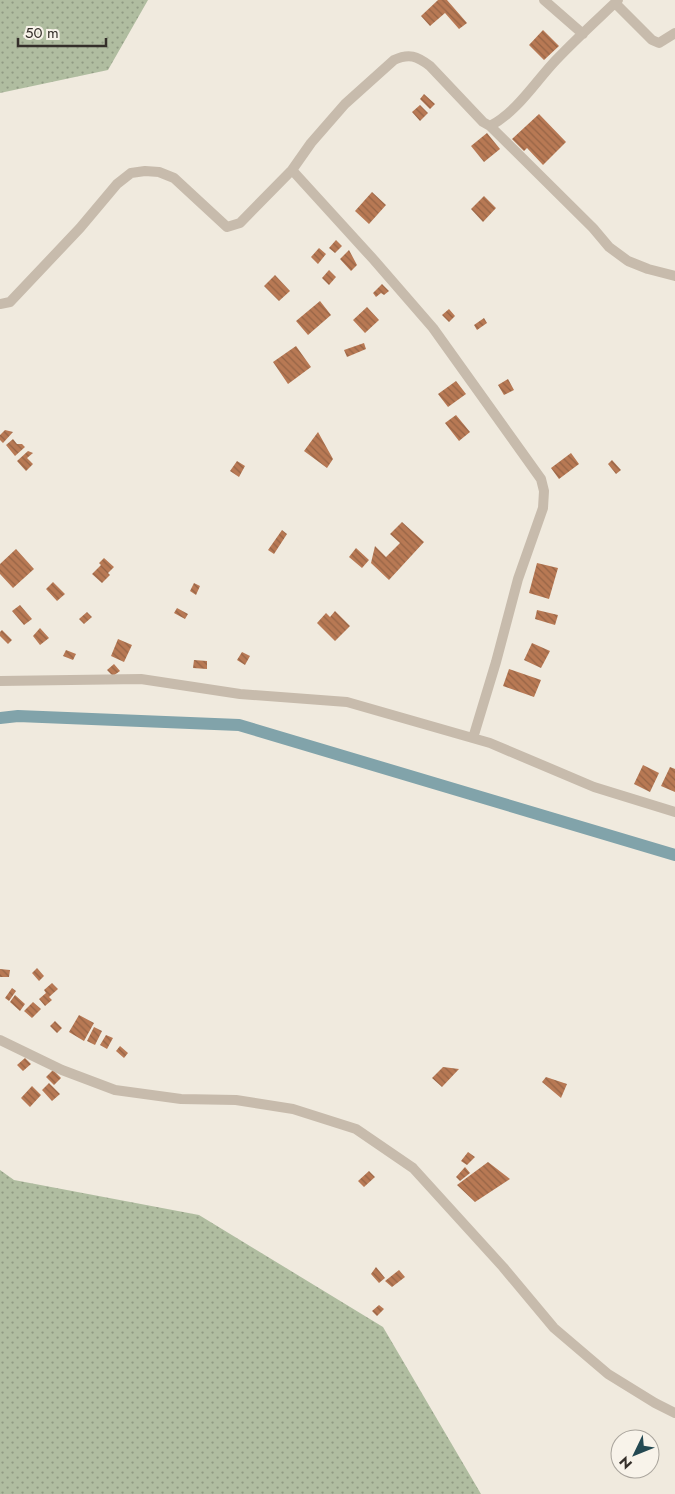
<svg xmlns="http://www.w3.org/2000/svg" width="675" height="1494" viewBox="0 0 675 1494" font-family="Jost,sans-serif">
<defs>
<pattern id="grass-dots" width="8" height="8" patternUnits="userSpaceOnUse" patternTransform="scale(1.25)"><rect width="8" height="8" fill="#b0bda0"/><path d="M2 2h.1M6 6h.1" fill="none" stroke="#909a83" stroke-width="1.8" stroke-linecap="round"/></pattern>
<pattern id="building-back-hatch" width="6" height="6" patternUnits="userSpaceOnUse" patternTransform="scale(1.25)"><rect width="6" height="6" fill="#b87954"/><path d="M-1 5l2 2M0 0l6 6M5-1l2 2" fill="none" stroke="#966446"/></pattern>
</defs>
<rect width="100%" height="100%" fill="#f0eade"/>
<path fill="url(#grass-dots)" d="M 0,0 L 148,0 L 108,70 L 0,93 Z
M 0,1170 L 14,1180 L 199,1215 L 383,1327 L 481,1494 L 0,1494 Z"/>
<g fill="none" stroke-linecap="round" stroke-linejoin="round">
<path stroke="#81a3aa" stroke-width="12" d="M 0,718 L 18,716 L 239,725 L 675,855"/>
</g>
<path fill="url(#building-back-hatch)" d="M 438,0 L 447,0 L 467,23 L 459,29 L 445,13 L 430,26 L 421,16 Z
M 543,30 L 559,46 L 544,60 L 529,45 Z
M 424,94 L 435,104 L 430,109 L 420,99 Z
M 420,105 L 428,113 L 420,121 L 412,112 Z
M 539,114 L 566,142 L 543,165 L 527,148 L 524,151 L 512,139 Z
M 487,133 L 500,149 L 484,162 L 471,146 Z
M 372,192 L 386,205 L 369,224 L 355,211 Z
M 484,196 L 496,208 L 483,222 L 471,209 Z
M 336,240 L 342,246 L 335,253 L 329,248 Z
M 319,248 L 326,254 L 318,264 L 311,257 Z
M 349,250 L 357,265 L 351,271 L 340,259 Z
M 329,270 L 336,277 L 329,285 L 322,278 Z
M 275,275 L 290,291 L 279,301 L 264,286 Z
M 382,284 L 389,291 L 384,295 L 381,293 L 376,297 L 373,293 Z
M 320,301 L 331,315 L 308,335 L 296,321 Z
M 367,307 L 379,320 L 365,333 L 353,320 Z
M 449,309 L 455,316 L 449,322 L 442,315 Z
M 484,318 L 487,323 L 477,330 L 474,325 Z
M 364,343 L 366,349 L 347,357 L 344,350 Z
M 296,346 L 311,367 L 288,384 L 273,362 Z
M 508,379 L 514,390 L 504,395 L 498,385 Z
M 456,381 L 466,394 L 448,407 L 438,394 Z
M 456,415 L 470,432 L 459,441 L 445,423 Z
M 5,430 L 13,432 L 3,443 L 0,440 L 0,435 Z
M 318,432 L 333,459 L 327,468 L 304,451 Z
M 13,439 L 17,444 L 22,444 L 25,447 L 15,456 L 6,445 Z
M 28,451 L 33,453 L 27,458 L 33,464 L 26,471 L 17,461 Z
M 571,453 L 579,464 L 559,479 L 551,468 Z
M 612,460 L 621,470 L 616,474 L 608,464 Z
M 237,461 L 245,466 L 239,477 L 230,471 Z
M 402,522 L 424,542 L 389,580 L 371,563 L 375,546 L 386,557 L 400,543 L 390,534 Z
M 282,530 L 287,534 L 274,554 L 268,550 Z
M 356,548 L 369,560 L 362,568 L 349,557 Z
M 16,549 L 34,569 L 13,588 L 0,574 L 0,564 Z
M 104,558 L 114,567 L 108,573 L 110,575 L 102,583 L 92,574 L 101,565 L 99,563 Z
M 537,563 L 558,568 L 549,599 L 529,593 Z
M 53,582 L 65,594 L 57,601 L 46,589 Z
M 194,583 L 200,586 L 196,595 L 190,591 Z
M 20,605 L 32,619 L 24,625 L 12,611 Z
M 177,608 L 188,614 L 185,619 L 174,613 Z
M 537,610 L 558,615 L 555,625 L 535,619 Z
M 335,611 L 350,626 L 335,641 L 317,623 L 326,613 L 330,617 Z
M 87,612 L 92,617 L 84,624 L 79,619 Z
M 40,628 L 49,638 L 40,645 L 33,636 Z
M 2,630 L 12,640 L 8,644 L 0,636 L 0,632 Z
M 118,639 L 132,645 L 124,662 L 111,656 Z
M 532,643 L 550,651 L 541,668 L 524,660 Z
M 66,650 L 76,654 L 73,660 L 63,656 Z
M 242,652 L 250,656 L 245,665 L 237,660 Z
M 194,660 L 207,661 L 207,669 L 193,668 Z
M 114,664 L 120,671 L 113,676 L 107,670 Z
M 509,669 L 541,680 L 534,697 L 503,686 Z
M 643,765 L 659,773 L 650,792 L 634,784 Z
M 670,767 L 675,769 L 675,792 L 661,786 Z
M 37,968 L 44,976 L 39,981 L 32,973 Z
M 0,969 L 10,970 L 9,977 L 0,977 Z
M 52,983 L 58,989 L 49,997 L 52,1000 L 45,1006 L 39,999 L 46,993 L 44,990 Z
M 12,988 L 16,991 L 9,1001 L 5,998 Z
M 15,995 L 25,1004 L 20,1011 L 10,1002 Z
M 33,1002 L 41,1009 L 32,1018 L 24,1011 Z
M 79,1015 L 94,1023 L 84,1041 L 69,1032 Z
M 55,1021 L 62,1028 L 57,1033 L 50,1026 Z
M 94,1027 L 102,1031 L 95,1045 L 87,1041 Z
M 106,1035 L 113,1038 L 107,1049 L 100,1045 Z
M 120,1046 L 128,1053 L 124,1058 L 116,1051 Z
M 25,1058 L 31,1064 L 23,1071 L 17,1065 Z
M 443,1067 L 459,1069 L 442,1087 L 432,1078 Z
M 53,1070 L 61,1078 L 54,1085 L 46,1077 Z
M 546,1077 L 567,1084 L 561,1098 L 542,1082 Z
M 49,1083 L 60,1094 L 52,1101 L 42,1090 Z
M 32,1086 L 41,1095 L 30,1107 L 21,1098 Z
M 468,1152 L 475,1157 L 467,1165 L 461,1161 Z
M 488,1162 L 510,1179 L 475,1202 L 457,1185 Z
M 465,1167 L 470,1173 L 460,1181 L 456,1177 Z
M 369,1171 L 375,1177 L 364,1187 L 358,1181 Z
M 376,1267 L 385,1278 L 379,1283 L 371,1274 Z
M 399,1270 L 405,1277 L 392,1287 L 385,1281 Z
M 379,1305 L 384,1309 L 377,1316 L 372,1311 Z"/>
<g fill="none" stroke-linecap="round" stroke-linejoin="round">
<path stroke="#c7bbac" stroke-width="10" d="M 544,0 L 583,34
M 615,3 L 652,40 L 659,43 L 675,33
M 490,126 L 593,228 L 609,247 L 628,261 L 648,269 L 675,276
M 292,170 L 374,260 L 433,328 L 541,479 L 544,491 L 543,508 L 518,579 L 496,662 L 473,738
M 0,304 L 10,302 L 80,228 L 117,184 L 131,173 L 145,171 L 159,172 L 174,178 L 227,227 L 240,223 L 292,170 L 311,143 L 345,104 L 394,60 C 409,53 417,56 430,66 L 483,122 L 490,126 C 518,111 535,82 556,60 C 576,39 597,20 618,0
M 0,681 L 141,679 L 240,694 L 347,702 L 490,743 L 594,787 L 675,812
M 0,1040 L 62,1070 L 115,1090 L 181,1099 L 236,1100 L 293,1109 L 356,1129 L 413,1168 L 503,1267 L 554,1328 L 608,1374 L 655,1403 L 675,1413"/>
</g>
<g transform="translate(635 1454) rotate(227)"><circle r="24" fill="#f8f3ea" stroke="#aaa59d"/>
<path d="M0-4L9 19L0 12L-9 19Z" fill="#244952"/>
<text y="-8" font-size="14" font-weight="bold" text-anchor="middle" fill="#352f2a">N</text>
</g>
<path d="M18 38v8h88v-8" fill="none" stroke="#352f2a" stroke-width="2.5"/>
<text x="25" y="38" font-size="15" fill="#352f2a" stroke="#f8f3ea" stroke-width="4" paint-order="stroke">50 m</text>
</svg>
